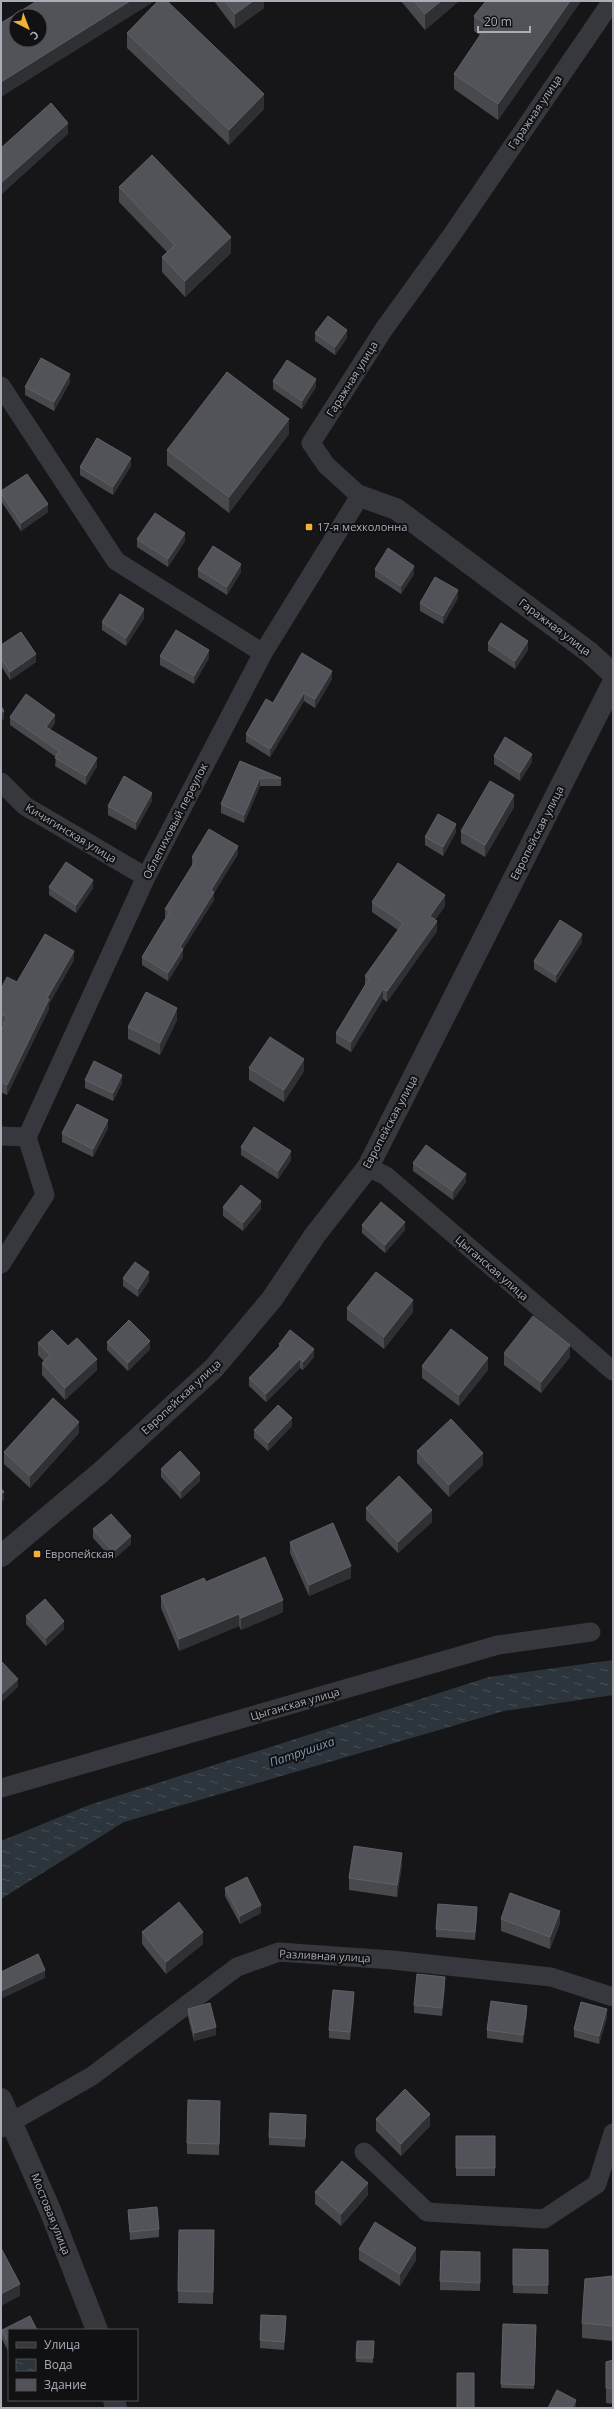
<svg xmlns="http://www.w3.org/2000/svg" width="614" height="2409" viewBox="0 0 614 2409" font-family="'Open Sans',sans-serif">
<defs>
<pattern id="water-ripples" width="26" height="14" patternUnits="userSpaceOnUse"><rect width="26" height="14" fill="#2c353c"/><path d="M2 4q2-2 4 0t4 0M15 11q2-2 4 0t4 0" fill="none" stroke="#485056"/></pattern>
</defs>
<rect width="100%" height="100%" fill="#161618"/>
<path fill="url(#water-ripples)" d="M 613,1660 L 613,1695 L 504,1711 L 124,1822 L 1,1899 L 1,1841 L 89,1805 L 489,1677 Z"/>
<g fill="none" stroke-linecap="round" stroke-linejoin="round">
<path stroke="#37383d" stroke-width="19" d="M 1,386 L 116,561 L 263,653
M 1,782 L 25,806 L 146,877
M 1,1136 L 27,1137 L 146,877 L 263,653 L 360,496 L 326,465 L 311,443 L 384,329 L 449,239 L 612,1
M 368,1167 L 386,1176 L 613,1371
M 1,1264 L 45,1195 L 27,1137
M 1,1788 L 498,1645 L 591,1632
M 1,2128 L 92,2076 L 237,1967 L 279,1952 L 392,1960 L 551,1977 L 613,1997
M 364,2152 L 427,2212 L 544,2219 L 597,2184 L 613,2133"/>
<path stroke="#37383d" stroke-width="22" d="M 360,496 L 396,509 L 589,652 L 613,674
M 1,1556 L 100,1473 L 214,1368 L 272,1299 L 315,1235 L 368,1167 L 613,683
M 1,2099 L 50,2210 L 97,2330
M 114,2400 L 116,2408"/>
</g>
<path fill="#47494d" d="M 214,1 L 264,1 L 264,8 L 235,29 Z
M 401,1 L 459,1 L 425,30 Z
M 486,1 L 581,1 L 498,120 L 454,89 L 454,74 L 480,35 L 474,31 L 474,16 Z
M 127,33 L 264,109 L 229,145 L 127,48 Z
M 119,187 L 231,253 L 185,297 L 162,272 L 162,257 L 167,252 L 119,202 Z
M 315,333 L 347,338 L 335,355 L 315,341 Z
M 273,381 L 316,387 L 302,409 L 273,389 Z
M 70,382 L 54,411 L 25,395 L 25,387 Z
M 289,434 L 229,513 L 167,465 L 167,450 Z
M 131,466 L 113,495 L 80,475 L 80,467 Z
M 1,491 L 48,512 L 21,531 L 1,501 Z
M 137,539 L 185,541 L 168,567 L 137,547 Z
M 198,569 L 241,572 L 227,595 L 198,577 Z
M 375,569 L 414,574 L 401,594 L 375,577 Z
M 458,598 L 443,624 L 420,611 L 420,603 Z
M 144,618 L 126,646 L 102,630 L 102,622 Z
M 488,643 L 528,650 L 515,669 L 488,651 Z
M 1,645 L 36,662 L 10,680 L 1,666 Z
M 160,656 L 209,658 L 194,684 L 160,665 Z
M 332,679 L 315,708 L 304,701 L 270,757 L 246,742 L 246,734 L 273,703 Z
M 10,717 L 55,723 L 50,730 L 97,766 L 86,785 L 55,766 L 56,757 L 10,725 Z
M 494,756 L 532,762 L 520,781 L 494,764 Z
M 240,761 L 281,778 L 281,786 L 260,786 L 244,823 L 221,813 L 221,804 Z
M 152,801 L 136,830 L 108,815 L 108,806 Z
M 514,807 L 485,857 L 461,843 L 461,831 Z
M 456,832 L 443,856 L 425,845 L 425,837 Z
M 238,854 L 214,893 L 214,900 L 183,949 L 183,957 L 168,981 L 142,965 L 142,957 L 166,917 L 165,917 L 165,909 L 192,865 L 192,857 Z
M 49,887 L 93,888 L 76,913 L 49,895 Z
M 372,902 L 445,906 L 435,920 L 437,931 L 387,1002 L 383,999 L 351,1052 L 336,1043 L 336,1033 L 365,985 L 365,976 L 398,930 L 372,912 Z
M 582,942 L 556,983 L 534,969 L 534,961 Z
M 74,960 L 49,1004 L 49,1009 L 7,1095 L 1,1092 L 1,1030 L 3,1025 L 1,1024 L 1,989 Z
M 177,1020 L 160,1055 L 128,1039 L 128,1027 Z
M 249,1068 L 304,1071 L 284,1102 L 249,1080 Z
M 85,1080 L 122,1083 L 113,1101 L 85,1088 Z
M 108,1128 L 93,1157 L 62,1142 L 62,1133 Z
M 241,1147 L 291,1160 L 278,1179 L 241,1155 Z
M 413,1163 L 466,1182 L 453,1200 L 413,1171 Z
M 223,1207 L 261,1209 L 243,1231 L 223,1216 Z
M 362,1225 L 405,1230 L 385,1253 L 362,1233 Z
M 123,1278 L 149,1281 L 138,1297 L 123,1286 Z
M 347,1308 L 413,1312 L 384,1349 L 347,1320 Z
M 107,1342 L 150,1349 L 128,1371 L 107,1350 Z
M 38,1343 L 68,1346 L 97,1370 L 65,1400 L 42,1375 L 42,1363 L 44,1361 L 38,1355 Z
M 279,1344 L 314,1357 L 303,1370 L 300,1368 L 266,1402 L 249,1386 L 249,1378 L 279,1347 Z
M 504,1353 L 570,1357 L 541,1393 L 504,1365 Z
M 422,1366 L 488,1370 L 459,1406 L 422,1378 Z
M 292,1426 L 268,1451 L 254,1438 L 254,1430 Z
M 79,1433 L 30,1488 L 4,1464 L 4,1452 Z
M 417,1451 L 483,1465 L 449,1497 L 417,1463 Z
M 161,1469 L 200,1481 L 181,1499 L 161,1477 Z
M 366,1508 L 432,1522 L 398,1553 L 366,1520 Z
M 93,1529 L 131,1544 L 113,1560 L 93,1538 Z
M 290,1542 L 351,1578 L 309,1596 L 290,1553 Z
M 206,1582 L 283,1612 L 241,1630 L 239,1626 L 179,1651 L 161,1608 L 161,1596 Z
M 26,1616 L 64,1629 L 46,1646 L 26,1624 Z
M 402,1865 L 397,1897 L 349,1890 L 349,1878 Z
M 225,1888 L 261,1913 L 240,1924 L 225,1896 Z
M 477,1915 L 475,1940 L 436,1937 L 436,1929 Z
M 501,1919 L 560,1923 L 550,1949 L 501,1931 Z
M 142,1932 L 203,1944 L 166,1974 L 142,1944 Z
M 445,1985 L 442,2016 L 414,2013 L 414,2005 Z
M 354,2000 L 350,2040 L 329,2038 L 329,2030 Z
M 188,2009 L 216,2035 L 194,2041 L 188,2017 Z
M 527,2014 L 523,2043 L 487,2038 L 487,2030 Z
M 607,2017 L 599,2044 L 574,2037 L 574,2029 Z
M 220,2113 L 219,2155 L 187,2154 L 187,2143 Z
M 376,2119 L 430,2126 L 401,2156 L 376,2131 Z
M 306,2123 L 305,2147 L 269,2145 L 269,2137 Z
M 456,2136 L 495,2136 L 495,2176 L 456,2176 Z
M 315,2192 L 368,2195 L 341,2226 L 315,2204 Z
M 128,2210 L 159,2229 L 159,2237 L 130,2240 Z
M 179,2230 L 214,2230 L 213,2304 L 178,2303 Z
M 359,2249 L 416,2260 L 400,2286 L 359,2260 Z
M 513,2249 L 548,2250 L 548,2294 L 513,2293 Z
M 480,2252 L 480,2291 L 440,2290 L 440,2281 Z
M 613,2276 L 613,2341 L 582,2338 L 582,2323 Z
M 503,2324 L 536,2325 L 534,2389 L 501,2388 Z
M 286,2325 L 284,2350 L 260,2348 L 260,2340 Z
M 2,2330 L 9,2330 L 9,2353 L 2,2339 Z
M 357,2341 L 374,2341 L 373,2363 L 356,2362 Z
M 613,2360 L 613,2404 L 606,2403 L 606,2362 Z"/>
<path fill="#2f3033" d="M 130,1 L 155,1 L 1,97 L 1,82 Z
M 253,1 L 264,1 L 264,8 L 235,29 L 235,14 Z
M 441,1 L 459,1 L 425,30 L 425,14 Z
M 570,1 L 581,1 L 498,120 L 498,104 Z
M 264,94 L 264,109 L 229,145 L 229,130 Z
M 68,123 L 68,134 L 1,195 L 1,183 Z
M 231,237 L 231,253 L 185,297 L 185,281 Z
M 347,330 L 347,338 L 335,355 L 335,347 Z
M 70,374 L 70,382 L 54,411 L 54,402 Z
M 316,379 L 316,387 L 302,409 L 302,401 Z
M 289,419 L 289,434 L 229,513 L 229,497 Z
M 131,458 L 131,466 L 113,495 L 113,487 Z
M 48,504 L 48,512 L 21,531 L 21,523 Z
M 185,533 L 185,541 L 168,567 L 168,559 Z
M 241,564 L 241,572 L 227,595 L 227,587 Z
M 414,566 L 414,574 L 401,594 L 401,586 Z
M 458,590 L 458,598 L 443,624 L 443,616 Z
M 144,609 L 144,618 L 126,646 L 126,638 Z
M 528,641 L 528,650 L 515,669 L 515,661 Z
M 209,650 L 209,658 L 194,684 L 194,676 Z
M 36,654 L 36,662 L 10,680 L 10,672 Z
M 332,671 L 332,679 L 315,708 L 315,699 Z
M 304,693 L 304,701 L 270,757 L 270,749 Z
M 4,711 L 4,719 L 1,721 L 1,713 Z
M 55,715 L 55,723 L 46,735 L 46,727 Z
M 532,754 L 532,762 L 520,781 L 520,773 Z
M 97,758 L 97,766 L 86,785 L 86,776 Z
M 260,778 L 260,786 L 244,823 L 244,815 Z
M 152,793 L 152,801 L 136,830 L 136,822 Z
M 514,795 L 514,807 L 485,857 L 485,845 Z
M 456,824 L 456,832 L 443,856 L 443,847 Z
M 238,846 L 238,854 L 214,893 L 214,900 L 183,949 L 183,957 L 168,981 L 168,973 L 180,947 L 211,890 Z
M 93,880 L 93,888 L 76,913 L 76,905 Z
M 445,895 L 445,906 L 430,927 L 430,916 Z
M 437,921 L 437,931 L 387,1002 L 387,991 Z
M 582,934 L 582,942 L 556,983 L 556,975 Z
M 74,951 L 74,960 L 49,1004 L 49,1009 L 7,1095 L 7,1085 L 47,998 Z
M 383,989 L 383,999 L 351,1052 L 351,1042 Z
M 177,1008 L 177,1020 L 160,1055 L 160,1043 Z
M 304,1059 L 304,1071 L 284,1102 L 284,1090 Z
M 122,1075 L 122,1083 L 113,1101 L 113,1093 Z
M 108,1120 L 108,1128 L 93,1157 L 93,1149 Z
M 291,1151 L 291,1160 L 278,1179 L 278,1171 Z
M 466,1174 L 466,1182 L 453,1200 L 453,1191 Z
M 261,1201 L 261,1209 L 243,1231 L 243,1223 Z
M 405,1222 L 405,1230 L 385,1253 L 385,1245 Z
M 149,1272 L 149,1281 L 138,1297 L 138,1289 Z
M 413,1300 L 413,1312 L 384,1349 L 384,1337 Z
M 150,1341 L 150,1349 L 128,1371 L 128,1363 Z
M 570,1345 L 570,1357 L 541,1393 L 541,1382 Z
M 314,1349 L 314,1357 L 303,1370 L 303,1362 Z
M 488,1358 L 488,1370 L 459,1406 L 459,1395 Z
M 97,1359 L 97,1370 L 65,1400 L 65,1388 Z
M 300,1359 L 300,1368 L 266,1402 L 266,1394 Z
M 292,1418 L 292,1426 L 268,1451 L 268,1443 Z
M 79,1422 L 79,1433 L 30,1488 L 30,1476 Z
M 483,1453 L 483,1465 L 449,1497 L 449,1485 Z
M 200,1473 L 200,1481 L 181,1499 L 181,1491 Z
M 4,1492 L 4,1500 L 1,1502 L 1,1494 Z
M 432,1510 L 432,1522 L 398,1553 L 398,1542 Z
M 131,1536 L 131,1544 L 113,1560 L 113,1552 Z
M 351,1566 L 351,1578 L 309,1596 L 309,1585 Z
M 283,1600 L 283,1612 L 241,1630 L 241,1618 Z
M 239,1614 L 239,1626 L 179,1651 L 179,1639 Z
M 64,1621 L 64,1629 L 46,1646 L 46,1638 Z
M 18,1679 L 18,1687 L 1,1703 L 1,1695 Z
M 402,1853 L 402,1865 L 397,1897 L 397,1885 Z
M 261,1905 L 261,1913 L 240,1924 L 240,1916 Z
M 477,1907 L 477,1915 L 475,1940 L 475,1932 Z
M 560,1911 L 560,1923 L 550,1949 L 550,1937 Z
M 203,1932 L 203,1944 L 166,1974 L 166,1962 Z
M 45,1970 L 45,1978 L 1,1999 L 1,1991 Z
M 445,1977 L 445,1985 L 442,2016 L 442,2008 Z
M 354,1992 L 354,2000 L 350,2040 L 350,2032 Z
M 527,2006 L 527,2014 L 523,2043 L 523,2035 Z
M 607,2009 L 607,2017 L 599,2044 L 599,2036 Z
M 216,2027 L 216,2035 L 194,2041 L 194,2033 Z
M 430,2114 L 430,2126 L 401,2156 L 401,2144 Z
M 368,2183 L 368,2195 L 341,2226 L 341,2214 Z
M 416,2248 L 416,2260 L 400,2286 L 400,2274 Z
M 20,2284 L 20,2296 L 1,2306 L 1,2294 Z
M 286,2316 L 286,2325 L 284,2350 L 284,2342 Z
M 576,2400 L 576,2408 L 572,2408 Z"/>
<path fill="#525359" stroke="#5f6168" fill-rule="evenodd" d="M 37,1 L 130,1 L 1,82 L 1,23 ZM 16,16 L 40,16 L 40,40 L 16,40 Z
M 158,1 L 167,1 L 264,94 L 229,130 L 127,33 Z
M 225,1 L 253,1 L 235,14 Z
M 414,1 L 441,1 L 425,14 Z
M 486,1 L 570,1 L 498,104 L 454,74 L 487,25 L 474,16 Z
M 51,103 L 68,123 L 1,183 L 1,148 Z
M 152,155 L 231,237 L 185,281 L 162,257 L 175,245 L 119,187 Z
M 328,316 L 347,330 L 335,347 L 315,333 Z
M 41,358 L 70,374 L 54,402 L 25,387 Z
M 287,360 L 316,379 L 302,401 L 273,381 Z
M 227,372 L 289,419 L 229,497 L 167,450 Z
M 97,438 L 131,458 L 113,487 L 80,467 Z
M 27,474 L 48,504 L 21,523 L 1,493 L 1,491 Z
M 155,513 L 185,533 L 168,559 L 137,539 Z
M 213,546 L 241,564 L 227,587 L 198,569 Z
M 388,548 L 414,566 L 401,586 L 375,569 Z
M 435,577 L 458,590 L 443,616 L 420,603 Z
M 120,594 L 144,609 L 126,638 L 102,622 Z
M 501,623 L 528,641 L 515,661 L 488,643 Z
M 176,630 L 209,650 L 194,676 L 160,656 Z
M 21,632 L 36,654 L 10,672 L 1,658 L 1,645 Z
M 302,653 L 332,671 L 315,699 L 304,693 L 270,749 L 246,734 L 266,699 L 273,703 Z
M 26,694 L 55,715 L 46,727 L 97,758 L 86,776 L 55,758 L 59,751 L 10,717 Z
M 1,706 L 4,711 L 1,713 Z
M 505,737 L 532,754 L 520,773 L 494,756 Z
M 240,761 L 281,778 L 260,778 L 244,815 L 221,804 Z
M 124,776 L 152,793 L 136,822 L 108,806 Z
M 490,781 L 514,795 L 485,845 L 461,831 Z
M 438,814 L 456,824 L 443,847 L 425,837 Z
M 209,829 L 238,846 L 211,890 L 214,892 L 180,947 L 183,949 L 168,973 L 142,957 L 170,911 L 165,909 L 196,860 L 192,857 Z
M 66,862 L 93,880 L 76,905 L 49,887 Z
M 398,863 L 445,895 L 430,916 L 437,921 L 387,991 L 383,989 L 351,1042 L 336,1033 L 369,979 L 365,976 L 403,923 L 372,902 Z
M 560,920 L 582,934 L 556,975 L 534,961 Z
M 45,934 L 74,951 L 47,998 L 49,999 L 7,1085 L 1,1082 L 1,1030 L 7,1017 L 1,1014 L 1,989 L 7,977 L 17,982 Z
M 146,992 L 177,1008 L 160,1043 L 128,1027 Z
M 270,1037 L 304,1059 L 284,1090 L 249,1068 Z
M 94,1061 L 122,1075 L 113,1093 L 85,1080 Z
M 77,1104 L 108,1120 L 93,1149 L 62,1133 Z
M 254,1127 L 291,1151 L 278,1171 L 241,1147 Z
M 426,1145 L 466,1174 L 453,1191 L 413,1163 Z
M 241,1185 L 261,1201 L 243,1223 L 223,1207 Z
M 381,1202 L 405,1222 L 385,1245 L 362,1225 Z
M 135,1262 L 149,1272 L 138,1289 L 123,1278 Z
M 376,1272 L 413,1300 L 384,1337 L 347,1308 Z
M 533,1316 L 570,1345 L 541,1382 L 504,1353 Z
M 129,1320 L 150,1341 L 128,1363 L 107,1342 Z
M 451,1329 L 488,1358 L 459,1395 L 422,1366 Z
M 52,1330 L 68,1346 L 77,1338 L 97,1359 L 65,1388 L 42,1363 L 50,1355 L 38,1343 Z
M 290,1330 L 314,1349 L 303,1362 L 300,1359 L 266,1394 L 249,1378 L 281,1345 L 279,1344 Z
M 53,1398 L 79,1422 L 30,1476 L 4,1452 Z
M 278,1405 L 292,1418 L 268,1443 L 254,1430 Z
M 451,1419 L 483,1453 L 449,1485 L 417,1451 Z
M 180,1451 L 200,1473 L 181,1491 L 161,1469 Z
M 399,1476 L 432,1510 L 398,1542 L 366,1508 Z
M 1,1488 L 4,1492 L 1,1494 Z
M 111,1514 L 131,1536 L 113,1552 L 93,1529 Z
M 333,1523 L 351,1566 L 309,1585 L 290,1542 Z
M 265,1557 L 283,1600 L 241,1618 L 239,1614 L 179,1639 L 161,1596 L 204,1578 L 206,1582 Z
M 45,1599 L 64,1621 L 46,1638 L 26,1616 Z
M 1,1661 L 18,1679 L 1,1695 Z
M 354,1846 L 402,1853 L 397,1885 L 349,1878 Z
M 247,1877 L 261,1905 L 240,1916 L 225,1888 Z
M 510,1893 L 560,1911 L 550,1937 L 501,1919 Z
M 179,1902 L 203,1932 L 166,1962 L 142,1932 Z
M 438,1904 L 477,1907 L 475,1932 L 436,1929 Z
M 38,1954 L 45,1970 L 1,1991 L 1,1972 Z
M 417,1974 L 445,1977 L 442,2008 L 414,2005 Z
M 333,1990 L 354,1992 L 350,2032 L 329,2030 Z
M 491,2001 L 527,2006 L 523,2035 L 487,2030 Z
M 581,2002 L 607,2009 L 599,2036 L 574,2029 Z
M 210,2003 L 216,2027 L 194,2033 L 188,2009 Z
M 405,2089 L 430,2114 L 401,2144 L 376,2119 Z
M 188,2100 L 220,2101 L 219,2144 L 187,2143 Z
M 270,2113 L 306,2115 L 305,2139 L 269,2137 Z
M 456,2136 L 495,2136 L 495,2168 L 456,2168 Z
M 342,2161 L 368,2183 L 341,2214 L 315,2192 Z
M 157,2207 L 159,2229 L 130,2232 L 128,2210 Z
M 375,2222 L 416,2248 L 400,2274 L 359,2249 Z
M 179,2230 L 214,2230 L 213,2292 L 178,2291 Z
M 1,2248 L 20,2284 L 1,2294 Z
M 513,2249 L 548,2250 L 548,2285 L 513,2285 Z
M 441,2251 L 480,2252 L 480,2283 L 440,2281 Z
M 613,2276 L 613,2326 L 582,2323 L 585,2279 Z
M 261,2315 L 286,2316 L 284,2342 L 260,2340 Z
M 30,2316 L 37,2330 L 9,2330 L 9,2345 L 2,2330 Z
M 503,2324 L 536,2325 L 534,2385 L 501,2384 Z
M 357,2341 L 374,2341 L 373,2358 L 356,2358 Z
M 613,2360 L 613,2388 L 606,2388 L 606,2362 Z
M 457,2373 L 474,2373 L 474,2408 L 457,2408 Z
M 557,2390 L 576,2400 L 572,2408 L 548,2408 Z"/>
<g fill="#f2b134" stroke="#111113" stroke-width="1.5">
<rect x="305" y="523" width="8" height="8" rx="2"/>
<rect x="33" y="1550" width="8" height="8" rx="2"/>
</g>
<g text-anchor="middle" stroke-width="4" stroke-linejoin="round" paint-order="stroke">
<g font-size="11" fill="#a8adb8" stroke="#111113">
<text transform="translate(535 112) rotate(-56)" y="4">Гаражная улица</text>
<text transform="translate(352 379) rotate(-58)" y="4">Гаражная улица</text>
<text transform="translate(555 627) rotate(37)" y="4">Гаражная улица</text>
<text transform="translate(175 821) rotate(-63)" y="4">Облепиховый переулок</text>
<text transform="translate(71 833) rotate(31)" y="4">Кичигинская улица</text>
<text transform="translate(537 833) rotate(-63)" y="4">Европейская улица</text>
<text transform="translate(390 1122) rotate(-62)" y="4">Европейская улица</text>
<text transform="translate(492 1268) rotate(41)" y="4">Цыганская улица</text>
<text transform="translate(181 1397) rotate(-43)" y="4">Европейская улица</text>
<text transform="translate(295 1704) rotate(-16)" y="4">Цыганская улица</text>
<text transform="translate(325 1956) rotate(3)" y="4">Разливная улица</text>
<text transform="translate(51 2214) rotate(68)" y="4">Мостовая улица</text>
</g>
<g font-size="11" fill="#a8adb8" stroke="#111113" text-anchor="start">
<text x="317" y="531">17-я мехколонна</text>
<text x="45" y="1558">Европейская</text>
</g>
<g font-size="12" font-style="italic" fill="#7f9bb3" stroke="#111113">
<text transform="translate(302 1752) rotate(-19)" y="4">Патрушиха</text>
</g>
</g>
<rect width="614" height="2409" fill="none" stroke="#a8adb8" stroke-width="4"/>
<rect x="8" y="2329" width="130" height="72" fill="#111113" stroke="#4d4f55"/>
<rect x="16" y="2342" width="20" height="6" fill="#37383d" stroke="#4d4f55"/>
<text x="44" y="2349" font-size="12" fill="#a8adb8">Улица</text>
<rect x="16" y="2359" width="20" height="12" fill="url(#water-ripples)" stroke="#4d4f55"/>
<text x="44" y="2369" font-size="12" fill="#a8adb8">Вода</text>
<rect x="16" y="2379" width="20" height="12" fill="#525359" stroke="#4d4f55"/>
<text x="44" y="2389" font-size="12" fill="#a8adb8">Здание</text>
<g transform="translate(28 28) rotate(138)"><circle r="19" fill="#111113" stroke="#4d4f55"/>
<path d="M0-3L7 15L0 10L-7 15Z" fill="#f2b134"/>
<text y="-6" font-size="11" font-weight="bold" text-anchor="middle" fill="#a8adb8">С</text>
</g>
<path d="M478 26v6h52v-6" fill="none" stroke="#a8adb8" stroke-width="2"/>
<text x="484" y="26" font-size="12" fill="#a8adb8" stroke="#111113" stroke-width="3" paint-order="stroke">20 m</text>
</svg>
